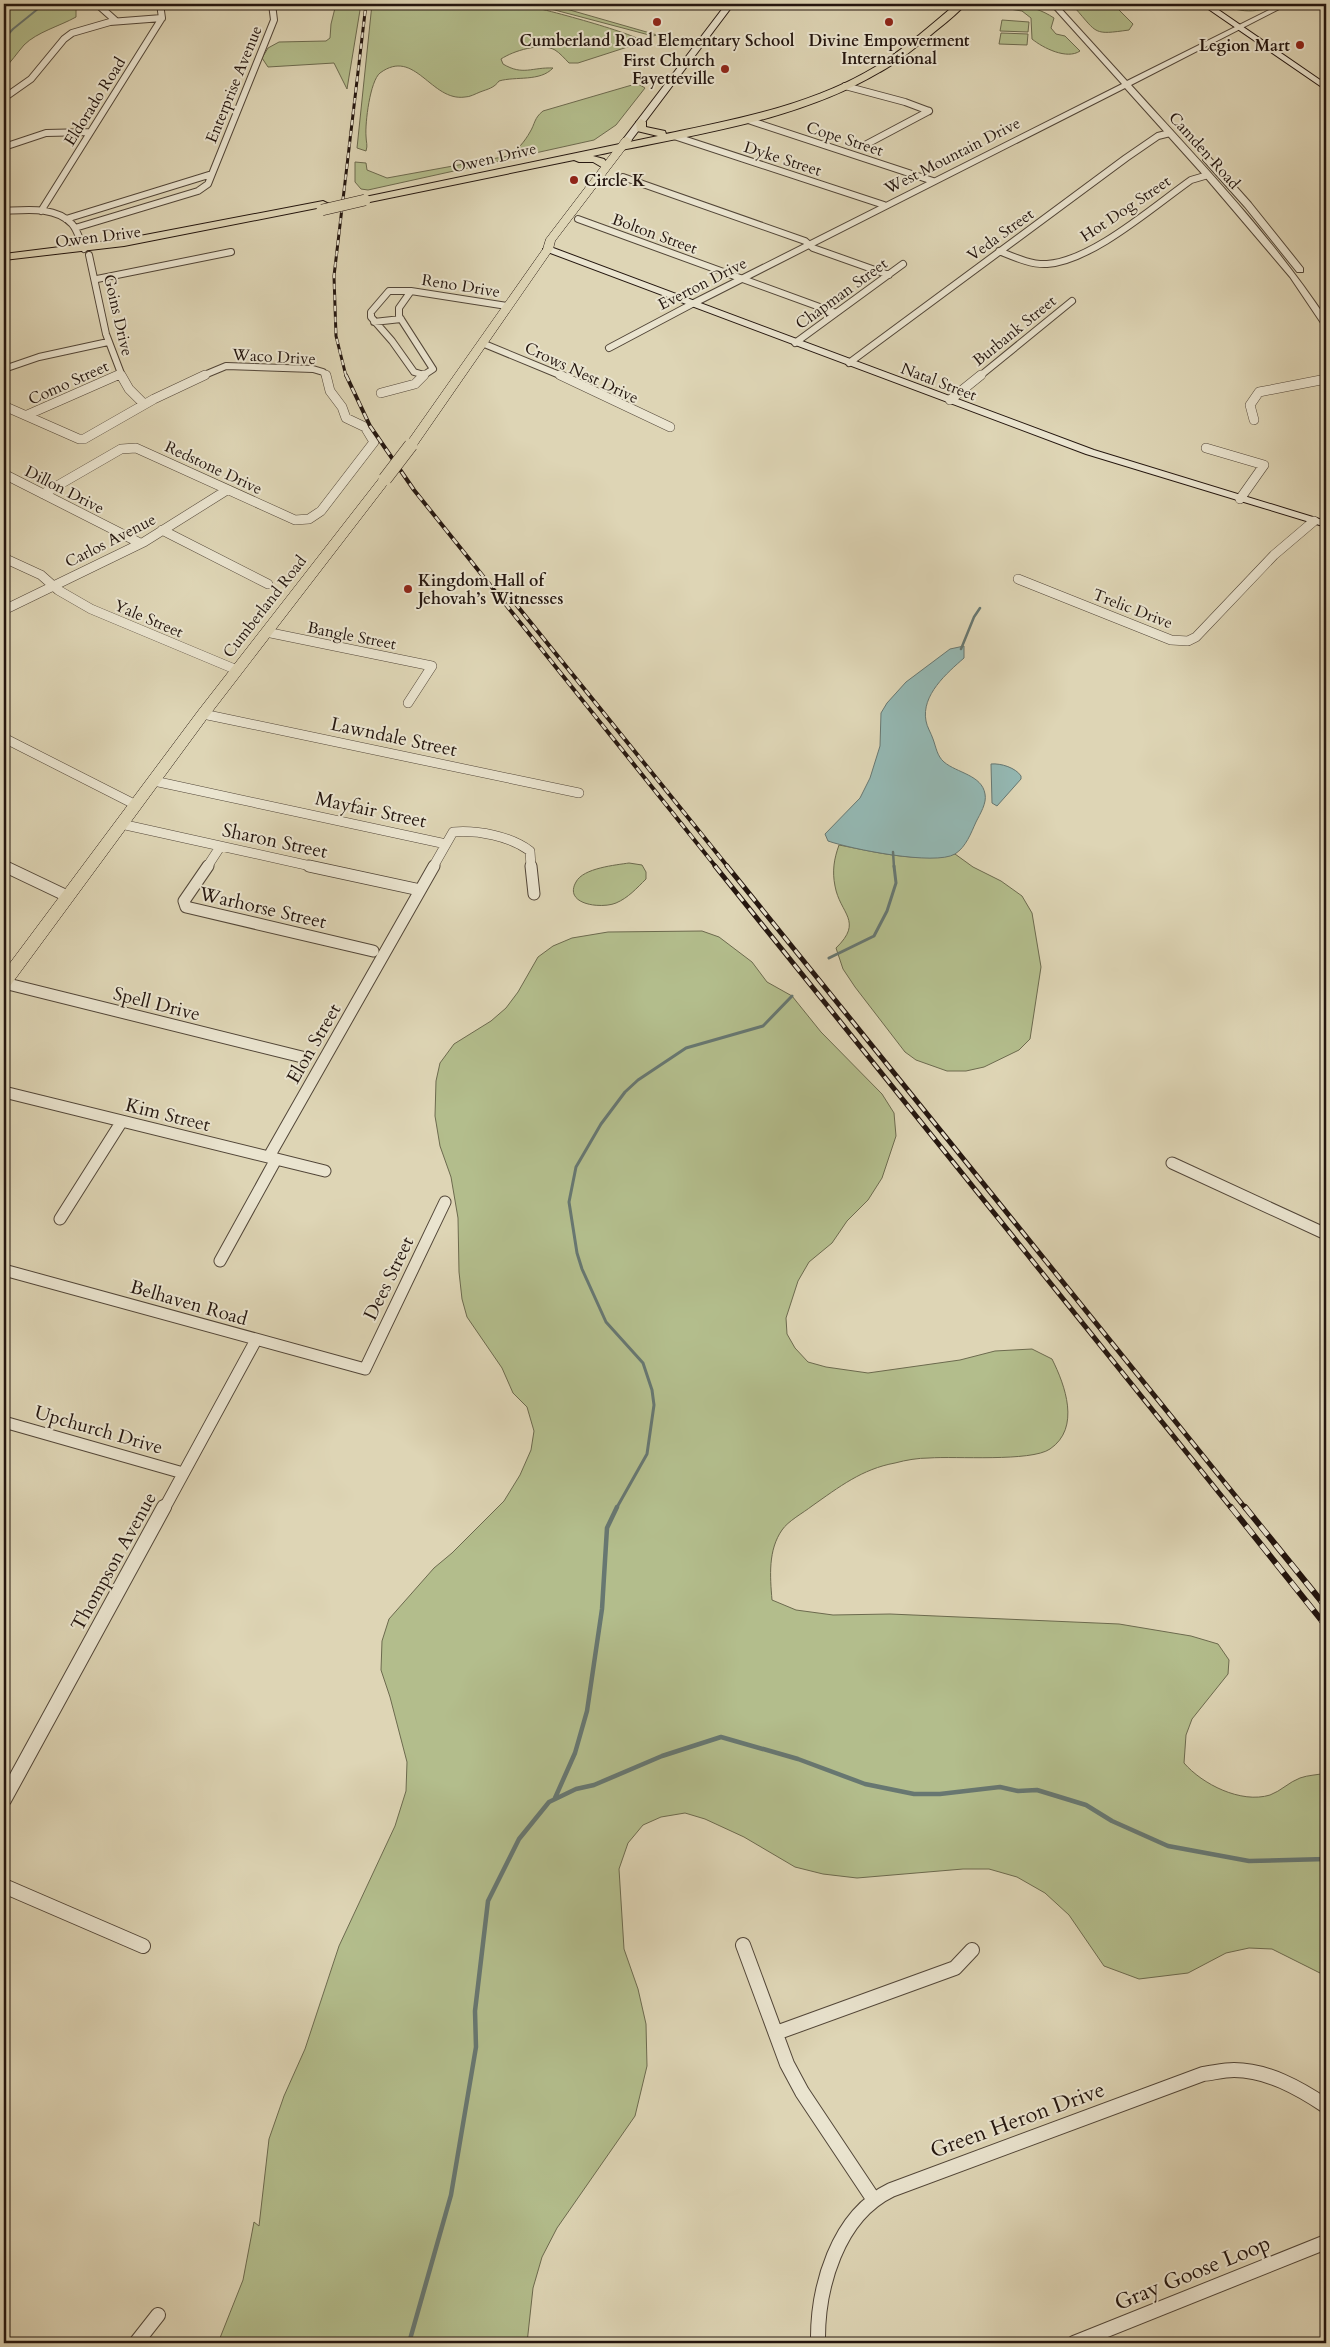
<svg xmlns="http://www.w3.org/2000/svg" width="1330" height="2347" viewBox="0 0 1330 2347" font-family="Cardo,serif">
<rect width="100%" height="100%" fill="#ded5b5"/>
<filter id="stains"><feTurbulence type="fractalNoise" baseFrequency=".004" numOctaves="4"/><feColorMatrix values="0 0 0 0 .2 0 0 0 0 .09 0 0 0 0 .02 0 0 0 .5 -.17"/></filter>
<radialGradient id="worn" r=".72"><stop offset=".6" stop-color="#630" stop-opacity="0"/><stop offset="1" stop-color="#630" stop-opacity=".3"/></radialGradient>
<path fill="#b3bd8c" stroke="#6c6a4e" d="M 4,4 L 76,4 L 76,17 C 60,26 37,32 24,45 C 17,53 11,62 4,69 Z
M 336,4 L 361,4 L 347,89 L 334,63 L 268,67 L 262,58 L 268,48 L 279,42 L 326,41 L 330,38 L 331,24 Z
M 372,4 C 420,4 469,0 517,4 C 531,5 638,34 643,42 L 578,63 L 569,63 C 565,59 560,53 555,50 C 541,42 513,51 501,59 L 503,64 C 523,76 532,67 553,68 C 540,82 516,76 499,81 C 494,88 488,89 480,92 C 475,94 470,97 465,97 C 431,102 415,47 380,73 C 370,81 365,123 366,136 C 366,142 368,145 366,151 L 357,148 Z
M 532,4 L 549,4 L 657,35 L 653,36 Z
M 978,4 C 1006,4 1030,2 1054,18 L 1051,28 L 1056,34 L 1065,36 L 1080,51 C 1067,60 1043,48 1032,39 L 1031,18 L 1022,11 Z
M 1076,4 L 1114,5 L 1133,24 L 1129,30 C 1093,35 1098,34 1075,8 Z
M 1225,4 L 1281,4 C 1267,11 1238,15 1225,4 Z
M 1002,20 L 1029,22 L 1028,32 L 1000,31 Z
M 1001,33 L 1028,34 L 1027,45 L 999,44 Z
M 632,85 L 640,85 L 645,88 L 616,125 L 594,140 L 368,190 L 361,189 L 355,182 L 355,162 L 366,163 L 367,170 L 387,178 L 508,156 C 517,151 525,141 530,132 C 535,124 534,118 543,111 Z
M 839,845 C 876,852 917,863 955,854 L 973,867 L 1001,881 L 1022,896 L 1032,913 L 1041,967 L 1030,1039 L 1019,1050 L 984,1067 L 966,1071 L 947,1071 L 916,1060 L 905,1052 L 855,987 L 843,969 L 836,948 C 864,921 840,914 835,886 C 832,871 834,859 839,845 Z
M 629,863 L 642,865 L 646,872 L 646,879 C 637,888 628,898 616,903 C 602,909 563,905 576,882 C 583,868 616,865 629,863 Z
M 702,931 L 719,937 L 752,962 L 767,982 L 792,996 L 821,1032 L 882,1094 L 894,1113 L 896,1136 L 882,1178 L 868,1200 L 847,1221 L 832,1243 L 809,1262 L 798,1281 L 786,1318 L 787,1334 L 795,1348 L 808,1362 L 826,1367 L 868,1373 L 960,1360 L 995,1351 L 1032,1349 L 1052,1359 C 1065,1385 1081,1428 1050,1449 C 1031,1462 955,1456 929,1458 C 918,1458 906,1460 895,1463 C 862,1469 839,1487 812,1506 C 803,1513 788,1521 782,1530 C 768,1550 770,1576 772,1600 L 796,1610 L 833,1615 L 890,1614 L 1119,1624 L 1191,1636 L 1218,1644 L 1229,1660 L 1228,1674 L 1192,1719 L 1186,1735 L 1184,1763 C 1202,1784 1241,1804 1270,1795 C 1281,1791 1289,1782 1300,1778 C 1308,1775 1318,1775 1326,1773 L 1326,1976 L 1272,1949 L 1249,1948 L 1226,1953 L 1188,1973 L 1139,1979 L 1104,1966 L 1069,1915 L 1045,1893 L 1017,1877 L 989,1869 L 963,1869 L 857,1878 L 823,1874 L 795,1867 L 744,1837 L 705,1819 L 685,1813 L 661,1817 L 643,1825 L 628,1843 L 619,1869 L 624,1949 L 638,1989 L 646,2024 L 647,2066 L 635,2116 L 557,2228 L 542,2257 L 533,2288 L 527,2343 L 218,2343 L 243,2280 L 254,2222 L 259,2226 L 269,2139 L 284,2096 L 305,2049 L 339,1946 L 395,1826 L 406,1791 L 407,1762 L 390,1697 L 381,1670 L 382,1641 L 389,1619 L 434,1568 L 452,1553 L 504,1501 L 520,1475 L 531,1450 L 534,1431 L 527,1407 L 513,1393 L 502,1368 L 467,1317 L 462,1299 L 459,1272 L 458,1218 L 451,1177 L 440,1146 L 435,1116 L 436,1081 L 440,1063 L 454,1044 L 491,1021 L 506,1008 L 518,992 L 538,957 L 553,946 L 572,938 L 608,932 Z"/>
<path fill="#94b8b3" stroke="#677771" d="M 964,646 L 964,658 C 947,673 921,695 926,721 C 927,727 931,733 933,739 C 936,747 937,756 944,762 C 957,773 982,775 985,794 C 987,803 980,814 976,822 C 971,833 966,847 955,854 C 935,866 851,849 828,841 L 825,834 L 860,798 L 870,778 L 880,746 L 881,713 L 887,703 L 906,682 L 950,649 Z
M 991,764 C 1001,763 1016,768 1021,776 L 1021,779 L 997,806 L 992,803 Z"/>
<g fill="none" stroke-linecap="round" stroke-linejoin="round">
<path stroke="#677771" stroke-width="2" d="M 4,39 L 13,29 L 44,4"/>
<path stroke="#677771" stroke-width="2.5" d="M 961,649 L 974,617 L 980,608
M 893,852 L 894,867"/>
<path stroke="#677771" stroke-width="3" d="M 829,958 L 874,936 L 887,911 L 896,883 L 894,866
M 616,1509 L 647,1454 L 654,1405 L 652,1390 L 643,1363 L 606,1322 L 582,1269 L 577,1253 L 569,1202 L 576,1167 L 601,1124 L 625,1092 L 638,1080 L 686,1048 L 763,1026 L 792,996"/>
<path stroke="#677771" stroke-width="4.5" d="M 555,1798 L 575,1753 L 587,1711 L 602,1609 L 607,1528 L 617,1507
M 409,2343 L 451,2195 L 476,2047 L 475,2011 L 488,1901 L 519,1839 L 549,1802 L 576,1789 L 594,1785 L 662,1756 L 721,1737 L 798,1759 L 865,1784 L 914,1794 L 940,1794 L 1000,1787 L 1018,1791 L 1037,1790 L 1086,1805 L 1112,1821 L 1168,1846 L 1249,1861 L 1326,1859"/>
<g stroke="#524638" stroke-width="8">
<path id="minor-far3" d="M 97,4 L 116,21
M 234,4 L 236,4
M 845,86 L 905,102 L 929,111
M 4,98 L 31,79 L 64,39 L 72,33 L 110,22 L 162,18
M 748,120 L 933,181
M 674,136 L 884,205
M 865,145 L 929,111
M 4,147 L 46,133 L 90,132
M 623,177 L 805,241 L 813,248 L 889,275
M 4,211 C 26,210 55,206 72,224 C 78,231 80,241 84,249
M 41,211 L 162,18 L 160,4
M 66,219 L 212,174 L 274,20 L 272,4
M 578,219 L 836,313
M 75,228 L 198,191 L 208,184 L 212,174
M 999,251 C 1014,257 1031,265 1047,264 C 1092,261 1154,206 1191,180 L 1208,175
M 89,255 L 106,334 L 122,376
M 97,279 L 231,252
M 389,291 L 411,291 L 399,308 L 399,316 L 433,369 L 424,375 L 414,372 L 392,341 L 371,317 L 371,312 Z
M 411,291 L 507,306
M 374,322 L 401,319
M 482,343 L 562,376
M 795,343 L 903,264
M 609,348 L 692,304
M 849,363 L 1126,158 L 1158,136 L 1170,133
M 4,369 L 39,357 L 108,342
M 116,376 L 120,374
M 202,376 L 226,366 L 313,369 L 323,372 L 326,376
M 980,376 L 1072,301"/>
</g>
<g stroke="#524638" stroke-width="10">
<path id="minor-far2" d="M 121,375 L 129,389 L 143,403
M 560,375 L 670,427
M 381,393 L 415,384 L 424,375
M 950,400 L 981,375
M 4,406 L 79,439 L 84,439 L 154,399 L 205,375
M 27,415 L 118,375
M 1254,420 L 1250,405 L 1259,392 L 1326,379
M 1206,448 L 1264,465 L 1240,499
M 4,474 L 140,543
M 43,494 L 121,449 L 136,448 L 295,520 L 309,519 L 321,511 L 374,442 L 365,427 L 346,418 L 342,407 L 330,391 L 326,375
M 162,530 L 268,584
M 4,558 L 41,575 L 58,590 L 91,609 L 237,670
M 1018,579 L 1171,640 L 1188,641 L 1196,637 L 1274,555 L 1314,521
M 4,610 L 144,542 L 227,490
M 266,632 L 432,666 L 408,703
M 203,714 L 579,793
M 4,738 L 136,805
M 154,781 L 446,844
M 121,824 L 315,867
M 207,867 L 220,847
M 433,867 L 453,832 C 478,830 510,836 530,851 L 531,867"/>
</g>
<g stroke="#524638" stroke-width="13">
<path id="minor-far1" d="M 4,866 L 67,896
M 208,866 L 184,901 L 186,907 L 373,951
M 309,866 L 420,890
M 531,866 L 534,894
M 4,983 L 302,1057
M 4,1092 L 325,1171
M 1172,1163 L 1326,1234
M 60,1219 L 122,1121
M 220,1261 L 274,1163 L 271,1153 L 434,866
M 4,1270 L 365,1369 L 445,1202
M 4,1422 L 183,1473
M 164,1509 L 256,1340"/>
</g>
<g stroke="#524638" stroke-width="16">
<path id="minor" d="M 4,1800 L 164,1507
M 4,1886 L 143,1946
M 743,1945 L 787,2064 L 802,2092 L 874,2200
M 776,2033 L 955,1968 L 972,1950
M 136,2343 L 158,2315
M 818,2343 C 817,2288 837,2216 891,2190 L 1203,2074 C 1213,2073 1223,2070 1234,2070 C 1267,2070 1299,2088 1326,2106
M 1074,2343 L 1326,2242"/>
</g>
<g stroke="#524638" stroke-width="2">
<path id="tertiary" d="M 1050,4 L 1057,4 L 1127,81 L 1281,4 L 1289,4 L 1131,85 C 1199,160 1270,234 1326,318 L 1326,327 L 1323,326 L 1290,277 L 1205,177 L 1125,88 L 695,306 L 689,306 L 689,302 L 1122,84 Z
M 1203,156 L 1209,156 L 1251,203 L 1303,268 L 1303,272 L 1297,272 L 1245,207 L 1203,160 Z"/>
</g>
<g stroke="#24160f" stroke-width="2">
<path id="secondary" d="M 726,4 L 734,4 L 630,142 L 624,142 L 624,138 Z
M 1201,4 L 1210,4 L 1326,84 L 1326,90 Z
M 548,246 L 1094,450 L 1326,521 L 1326,527 L 1086,454 L 545,251 L 543,249 Z"/>
</g>
<g stroke="#24160f" stroke-width="1">
<path id="primary" d="M 627,137 L 632,140 L 555,241 L 553,249 L 415,448 L 407,448 L 405,445 L 543,249 L 546,239 L 623,138 Z
M 385,475 L 391,479 L 389,482 L 208,717 L 10,986 L 4,988 L 4,971 L 198,711 L 381,476 Z"/>
</g>
<g stroke="#24160f" stroke-width="2">
<path id="trunk" d="M 956,4 L 966,4 C 956,15 943,25 932,34 C 915,48 899,62 880,72 C 794,123 689,135 593,156 L 604,159 L 610,166 L 605,169 L 593,162 L 579,162 L 574,160 L 365,203 L 359,200 L 365,197 L 658,136 L 637,131 L 636,122 L 641,119 L 646,122 L 646,127 L 665,131 L 666,134 C 737,119 812,105 875,67 C 904,49 930,26 956,4 Z
M 323,201 L 329,204 L 327,206 L 124,246 L 4,260 L 4,254 L 124,239 Z"/>
</g>
<use href="#minor-far3" stroke="#eae4cf" stroke-width="6"/>
<use href="#minor-far2" stroke="#eae4cf" stroke-width="9"/>
<use href="#minor-far1" stroke="#eae4cf" stroke-width="11"/>
<use href="#minor" stroke="#eae4cf" stroke-width="14"/>
<use href="#tertiary" fill="#eae4cf" fill-rule="evenodd"/>
<use href="#secondary" fill="#eae4cf" fill-rule="evenodd"/>
<use href="#primary" fill="#ded5b5" fill-rule="evenodd"/>
<use href="#trunk" fill="#ded5b5" fill-rule="evenodd"/>
<g stroke="#24160f" stroke-width="3">
<path id="rail-far3" d="M 346,376 L 336,336 L 334,276 L 366,4"/>
</g>
<g stroke="#24160f" stroke-width="4">
<path id="rail-far2" d="M 346,375 L 370,426 L 414,490 L 716,867
M 506,592 L 728,867"/>
</g>
<g stroke="#24160f" stroke-width="5">
<path id="rail-far1" d="M 715,866 L 1232,1509
M 727,866 L 1246,1509"/>
</g>
<g stroke="#24160f" stroke-width="6">
<path id="rail" d="M 1231,1507 L 1326,1626
M 1245,1507 L 1326,1607"/>
</g>
<use href="#rail-far3" stroke="#eae4cf" stroke-width="2" stroke-dasharray="5.5" stroke-linecap="butt"/>
<use href="#rail-far2" stroke="#eae4cf" stroke-width="2.5" stroke-dasharray="7" stroke-linecap="butt"/>
<use href="#rail-far1" stroke="#eae4cf" stroke-width="3" stroke-dasharray="9" stroke-linecap="butt"/>
<use href="#rail" stroke="#eae4cf" stroke-width="4.5" stroke-dasharray="12" stroke-linecap="butt"/>
<g stroke="#24160f" stroke-width="14" stroke-linecap="butt">
<path id="primary-bridge" d="M 385,479 L 411,445"/>
</g>
<g stroke="#24160f" stroke-width="12" stroke-linecap="butt">
<path id="trunk-bridge" d="M 322,210 L 365,200"/>
</g>
<use href="#primary-bridge" stroke="#ded5b5" stroke-width="13"/>
<use href="#trunk-bridge" stroke="#ded5b5" stroke-width="11"/>
</g>
<g fill="#8f2418" stroke="#eae4cf" stroke-width="2">
<circle cx="657" cy="22" r="5"/>
<circle cx="889" cy="22" r="5"/>
<circle cx="1300" cy="45" r="5"/>
<circle cx="725" cy="69" r="5"/>
<circle cx="574" cy="180" r="5"/>
<circle cx="408" cy="589" r="5"/>
</g>
<g text-anchor="middle" stroke-width="4" stroke-linejoin="round" paint-order="stroke">
<g font-size="16" font-weight="bold" fill="#24160f" stroke="#eae4cf">
<text x="657" y="46">Cumberland Road Elementary School</text>
<text x="889" y="46">Divine Empowerment<tspan x="889" dy="18">International</tspan></text>
<text x="1290" y="51" text-anchor="end">Legion Mart</text>
<text x="715" y="66" text-anchor="end">First Church<tspan x="715" dy="18">Fayetteville</tspan></text>
<text x="584" y="186" text-anchor="start">Circle K</text>
<text x="418" y="586" text-anchor="start">Kingdom Hall of<tspan x="418" dy="18">Jehovah’s Witnesses</tspan></text>
</g>
<g font-size="16" fill="#24160f" stroke="#eae4cf">
<text transform="translate(233 84) rotate(-68)" y="6">Enterprise Avenue</text>
<text transform="translate(94 101) rotate(-58)" y="6">Eldorado Road</text>
<text transform="translate(845 138) rotate(18)" y="6">Cope Street</text>
<text transform="translate(1205 150) rotate(48)" y="6">Camden Road</text>
<text transform="translate(952 155) rotate(-27)" y="6">West Mountain Drive</text>
<text transform="translate(494 157) rotate(-13)" y="6">Owen Drive</text>
<text transform="translate(783 158) rotate(18)" y="6">Dyke Street</text>
<text transform="translate(1125 208) rotate(-34)" y="6">Hot Dog Street</text>
<text transform="translate(655 233) rotate(20)" y="6">Bolton Street</text>
<text transform="translate(1000 234) rotate(-36)" y="6">Veda Street</text>
<text transform="translate(98 236) rotate(-7)" y="6">Owen Drive</text>
<text transform="translate(702 283) rotate(-27)" y="6">Everton Drive</text>
<text transform="translate(461 285) rotate(9)" y="6">Reno Drive</text>
<text transform="translate(841 293) rotate(-36)" y="6">Chapman Street</text>
<text transform="translate(119 315) rotate(77)" y="6">Goins Drive</text>
<text transform="translate(1014 330) rotate(-39)" y="6">Burbank Street</text>
<text transform="translate(274 356) rotate(3)" y="6">Waco Drive</text>
<text transform="translate(582 372) rotate(25)" y="6">Crows Nest Drive</text>
<text transform="translate(939 381) rotate(21)" y="6">Natal Street</text>
<text transform="translate(68 382) rotate(-24)" y="6">Como Street</text>
<text transform="translate(214 467) rotate(25)" y="6">Redstone Drive</text>
<text transform="translate(65 489) rotate(27)" y="6">Dillon Drive</text>
<text transform="translate(110 540) rotate(-27)" y="6">Carlos Avenue</text>
<text transform="translate(264 606) rotate(-52)" y="6">Cumberland Road</text>
<text transform="translate(1133 608) rotate(21)" y="6">Trelic Drive</text>
<text transform="translate(149 618) rotate(23)" y="6">Yale Street</text>
<text transform="translate(352 635) rotate(11)" y="6">Bangle Street</text>
</g>
<g font-size="19" fill="#24160f" stroke="#eae4cf">
<text transform="translate(394 736) rotate(12)" y="7">Lawndale Street</text>
<text transform="translate(371 809) rotate(12)" y="7">Mayfair Street</text>
<text transform="translate(275 840) rotate(12)" y="7">Sharon Street</text>
<text transform="translate(263 907) rotate(13)" y="7">Warhorse Street</text>
<text transform="translate(157 1003) rotate(14)" y="7">Spell Drive</text>
<text transform="translate(313 1043) rotate(-60)" y="7">Elon Street</text>
<text transform="translate(168 1114) rotate(14)" y="7">Kim Street</text>
<text transform="translate(388 1278) rotate(-64)" y="7">Dees Street</text>
<text transform="translate(189 1302) rotate(16)" y="7">Belhaven Road</text>
<text transform="translate(99 1429) rotate(16)" y="7">Upchurch Drive</text>
<text transform="translate(113 1561) rotate(-61)" y="7">Thompson Avenue</text>
</g>
<g font-size="22" fill="#24160f" stroke="#eae4cf">
<text transform="translate(1017 2119) rotate(-20)" y="8">Green Heron Drive</text>
<text transform="translate(1192 2272) rotate(-22)" y="8">Gray Goose Loop</text>
</g>
</g>
<rect width="1330" height="2347" fill="none" stroke="#ded5b5" stroke-width="20"/>
<rect x="5" y="5" width="1320" height="2337" fill="none" stroke="#24160f" stroke-width="2.5"/>
<rect x="10" y="10" width="1310" height="2327" fill="none" stroke="#24160f"/>
<rect width="100%" height="100%" filter="url(#stains)"/>
<rect width="100%" height="100%" fill="url(#worn)"/>
</svg>
